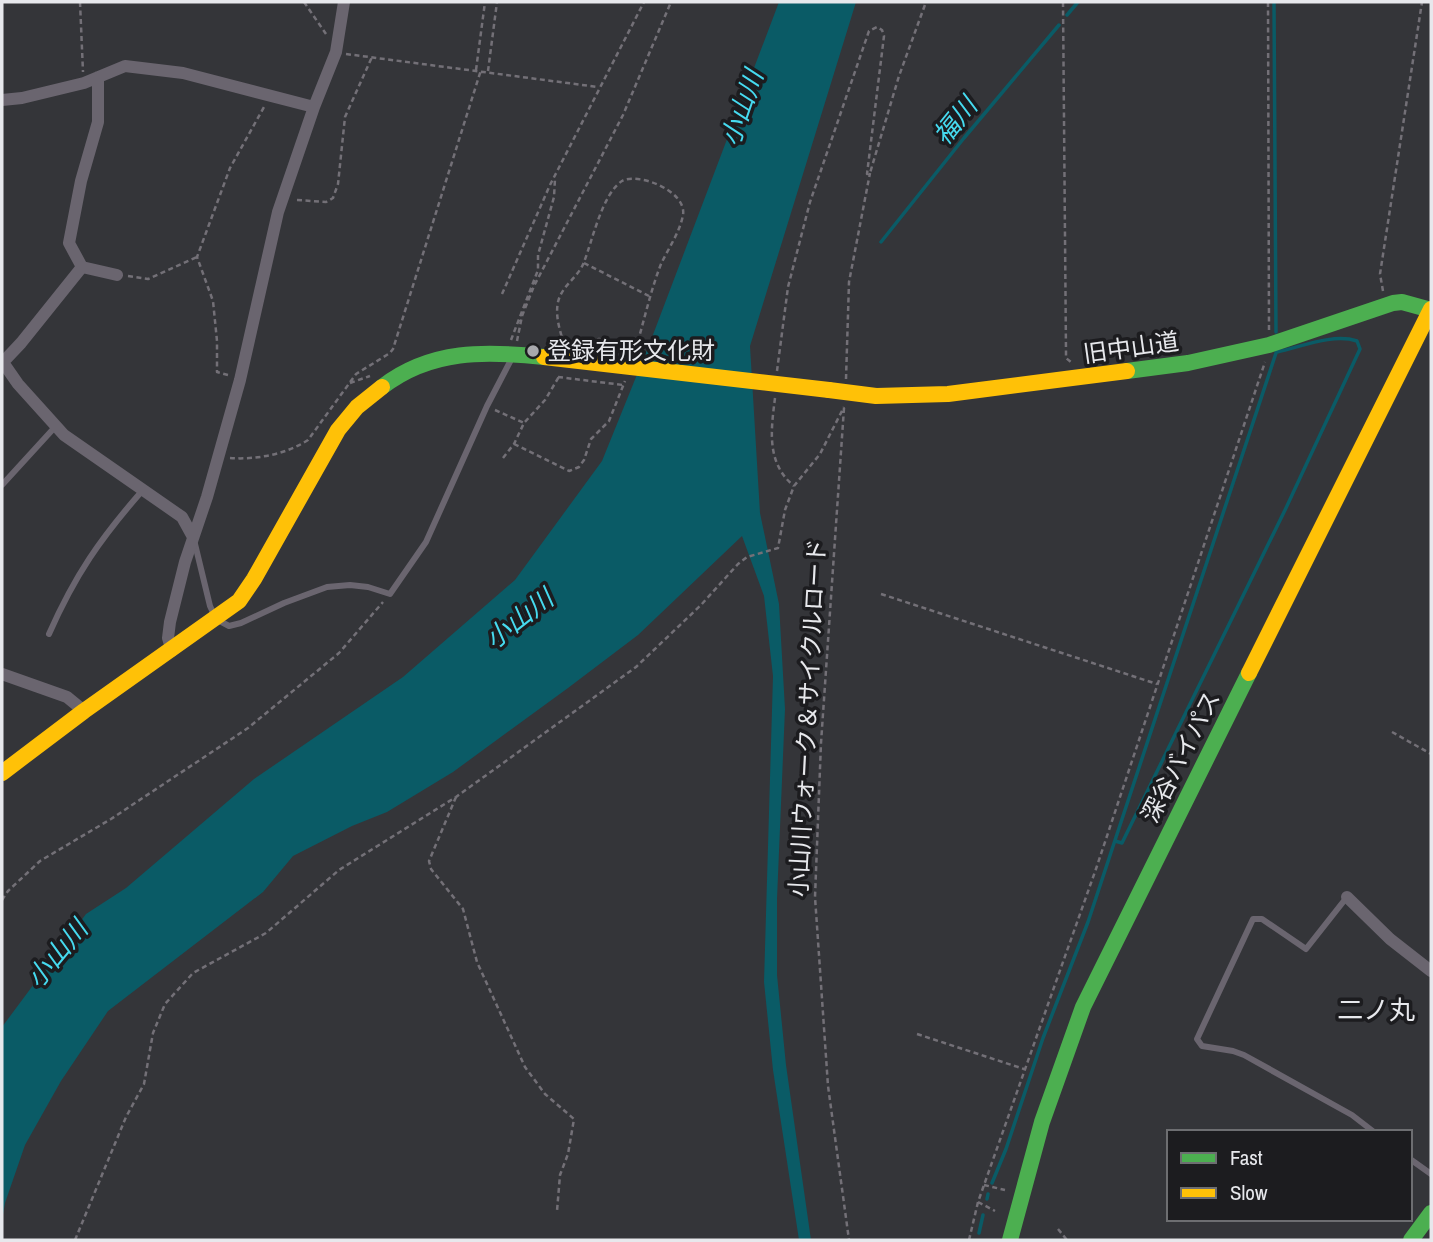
<svg xmlns="http://www.w3.org/2000/svg" width="1433" height="1242" viewBox="0 0 1433 1242" font-family="'Archivo Narrow','Noto Sans JP',sans-serif">
<rect width="100%" height="100%" fill="#343539"/>
<path fill="#0a5b66" d="M 779,2 L 856,2 L 750,346 L 760,513 L 779,604 L 785,709 L 777,899 L 777,975 L 786,1065 L 811,1240 L 799,1240 L 773,1070 L 764,982 L 773,676 L 764,596 L 742,536 L 638,635 L 568,688 L 453,772 L 387,812 L 352,826 L 293,856 L 263,892 L 108,1011 L 61,1081 L 25,1145 L 5,1203 L 2,1220 L 2,1027 L 86,914 L 126,888 L 254,779 L 403,677 L 515,580 L 602,461 L 651,340 Z"/>
<g fill="none" stroke-linecap="round" stroke-linejoin="round">
<path stroke="#0a5b66" stroke-width="3.5" d="M 1274,2 L 1276,332
M 1067,15 L 1078,2
M 881,242 L 964,138 L 1059,25
M 1115,841 L 1122,843 L 1286,508 L 1360,349 L 1357,341 C 1333,333 1301,347 1277,352
M 992,1183 L 1006,1149 L 1043,1038 L 1088,922 L 1277,350
M 987,1199 L 988,1194
M 979,1233 L 983,1215"/>
<path stroke="#737077" stroke-width="2.5" stroke-dasharray="5 3.5" stroke-linecap="butt" d="M 80,2 L 83,72
M 304,2 L 326,34
M 1063,2 L 1066,352 L 1066,358 L 1072,363
M 1268,2 L 1269,331
M 346,54 L 598,87
M 476,70 L 485,2
M 488,71 L 497,2
M 297,200 L 326,202 L 333,198 L 338,184 L 345,117 L 372,57
M 584,263 L 649,296
M 128,276 L 148,279 L 197,257
M 1383,291 L 1380,274 L 1422,2
M 502,294 L 550,185 L 644,2
M 511,340 L 538,270 L 538,255 L 554,197 L 555,179
M 517,341 L 522,316 L 534,286 L 623,115 L 671,2
M 564,344 C 560,331 555,316 558,302 C 562,285 578,278 584,262 C 592,242 602,194 622,181 C 638,172 687,191 683,215 C 680,232 668,249 661,264 C 650,292 644,322 635,351
M 572,345 L 599,339 L 635,351
M 777,371 L 788,287 L 810,202 L 869,31 L 877,27 L 882,30 L 884,36 L 867,174 L 870,173 L 899,76 L 926,2
M 228,375 L 217,372 L 217,341 L 213,301 L 197,257 L 230,168 L 264,107
M 558,377 L 623,385
M 846,379 L 849,282 L 870,173
M 350,383 L 370,376
M 775,398 C 771,430 766,463 794,486
M 844,408 L 821,743 L 815,897 L 828,1086 L 849,1240
M 495,410 L 524,423
M 514,444 L 569,471 L 579,467 L 584,460 L 591,439 L 609,421 L 625,381
M 230,458 C 256,460 287,454 308,440 L 356,374 L 390,353 L 393,349 L 481,70
M 503,458 L 514,444 L 524,423 L 545,400 L 560,375
M 881,594 L 1157,684
M 1392,732 L 1431,754
M 456,797 L 429,861 L 431,869 L 463,909 L 477,962 L 525,1067 L 545,1094 L 574,1119 L 568,1154 L 560,1175 L 557,1211
M 2,900 L 8,891 L 40,861 L 111,819 L 248,728 L 339,653 L 383,602
M 917,1034 L 1024,1069
M 984,1185 L 1005,1190
M 978,1202 L 995,1211
M 1058,1229 L 1067,1240
M 75,1240 L 126,1117 L 144,1084 L 153,1033 L 165,1004 L 193,973 L 266,933 L 339,870 L 456,797 L 636,667 L 701,605 L 738,564 L 747,557 L 778,548 L 785,510 L 794,486 L 820,454 L 844,407
M 969,1240 L 978,1202 L 1097,866 L 1265,362"/>
<path stroke="#6a656f" stroke-width="6" d="M 2,485 L 55,427
M 195,544 L 210,606 L 216,619 L 229,626 L 241,623 L 284,603 L 327,587 L 350,585 L 368,587 L 390,594 L 426,542 L 487,406 L 513,356
M 49,634 C 75,575 100,539 142,491
M 1347,897 L 1306,949 L 1262,919 L 1253,919 L 1197,1039 L 1202,1046 L 1233,1051 L 1244,1055 L 1352,1115 L 1374,1132
M 1410,1159 L 1431,1174"/>
<path stroke="#6a656f" stroke-width="12" d="M 2,100 L 22,98 L 84,83 L 125,66 L 183,73 L 314,107
M 82,267 L 117,275
M 2,361 L 18,384 L 64,435 L 182,517 L 193,537
M 3,362 L 21,343 L 82,267 L 69,243 L 81,181 L 98,122 L 98,77
M 172,651 L 168,638 L 170,622 L 185,562 L 207,497 L 240,380 L 278,212 L 314,107 L 336,52 L 344,2
M 2,674 L 67,697 L 84,711
M 1347,897 L 1390,939 L 1431,971"/>
<path stroke="#4caf50" stroke-width="16" d="M 1127,371 L 1188,363 L 1269,345 L 1393,303 L 1402,302 L 1431,310
M 382,387 C 431,349 486,351 544,357
M 1010,1240 L 1042,1122 L 1083,1007 L 1249,673
M 1411,1240 L 1431,1213"/>
<path stroke="#ffc107" stroke-width="16" d="M 829,390 L 876,396 L 948,394 L 1127,371
M 1249,673 L 1431,309
M 2,773 L 84,711 L 239,601 L 254,579 L 338,430 L 357,407 L 382,387"/>
<path stroke="#ffc107" stroke-width="16" d="M 544,357 L 829,390"/>
</g>
<circle fill="#a8a9ad" stroke="#1c1c1f" stroke-width="2.5" cx="533" cy="351" r="7"/>
<g text-anchor="middle" stroke-width="7" stroke-linejoin="round" paint-order="stroke">
<g font-size="24" fill="#e7e8ec" stroke="#1c1c1f">
<text transform="translate(1131 348) rotate(-8)" y="8">旧中山道</text>
<text transform="translate(808 718) rotate(-87)" y="8">小山川ウォーク＆サイクルロード</text>
<text transform="translate(1181 757) rotate(-63)" y="8">深谷バイパス</text>
</g>
<g font-size="24" fill="#e7e8ec" stroke="#1c1c1f" text-anchor="start">
<text x="547" y="359">登録有形文化財</text>
</g>
<g font-size="26" font-style="italic" fill="#46daef" stroke="#1c1c1f">
<text transform="translate(742 108) rotate(-71)" y="9">小山川</text>
<text transform="translate(955 121) rotate(-51)" y="9">福川</text>
<text transform="translate(519 619) rotate(-38)" y="9">小山川</text>
<text transform="translate(57 954) rotate(-50)" y="9">小山川</text>
</g>
<g font-size="26" fill="#e7e8ec" stroke="#1c1c1f">
<text x="1376" y="1019">二ノ丸</text>
</g>
</g>
<rect width="1433" height="1242" fill="none" stroke="#e7e8ec" stroke-width="7"/>
<rect x="1167" y="1130" width="245" height="91" fill="#1c1c1f" stroke="#6d6e71" stroke-width="2"/>
<rect x="1181" y="1153" width="35" height="10" fill="#4caf50" stroke="#6d6e71" stroke-width="2"/>
<text x="1230" y="1165" font-size="21" fill="#e7e8ec">Fast</text>
<rect x="1181" y="1188" width="35" height="10" fill="#ffc107" stroke="#6d6e71" stroke-width="2"/>
<text x="1230" y="1200" font-size="21" fill="#e7e8ec">Slow</text>
</svg>
